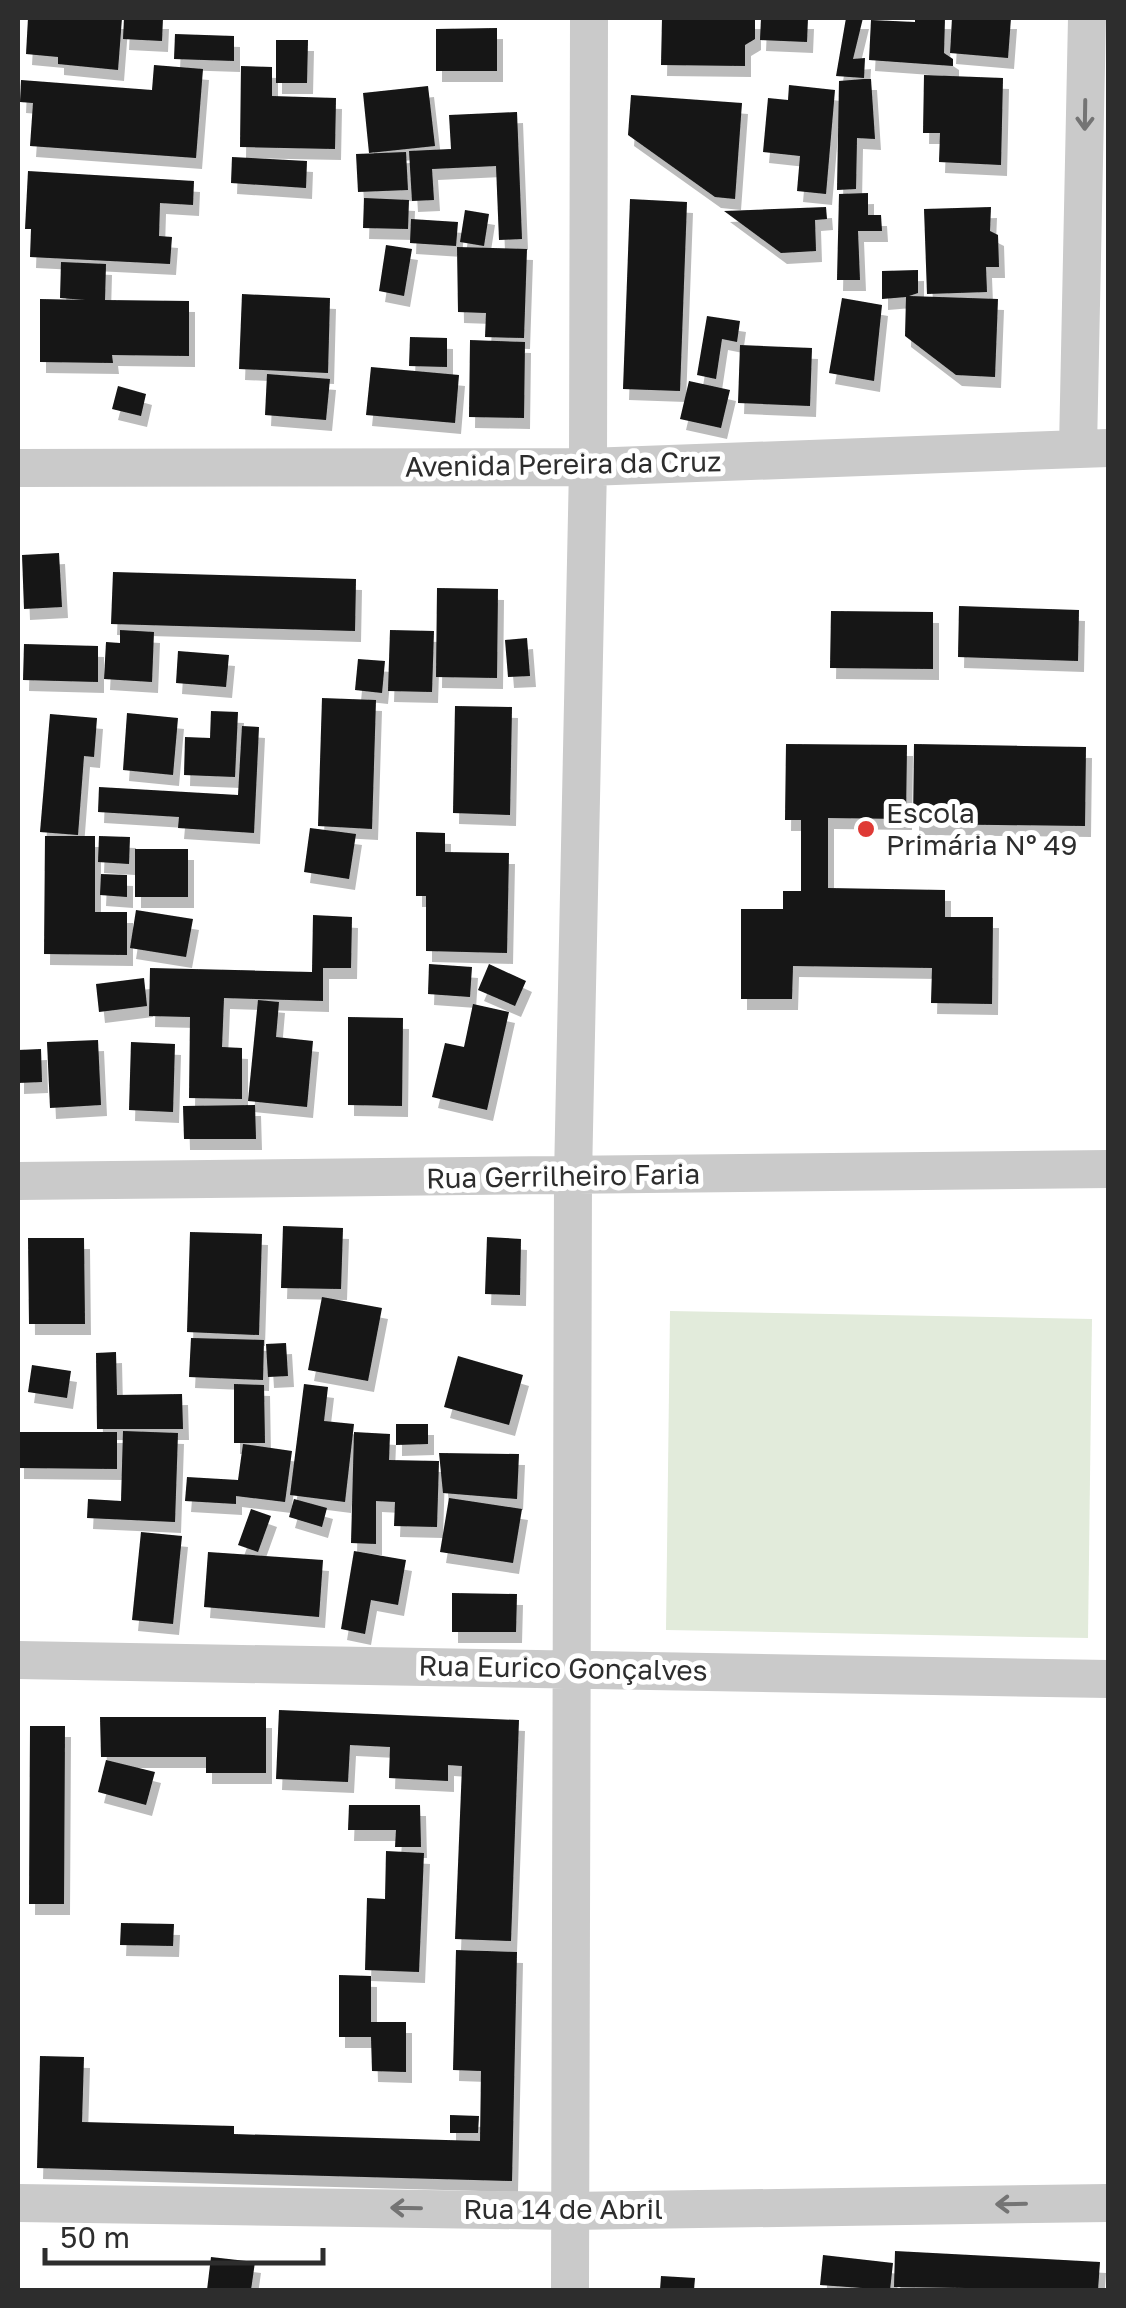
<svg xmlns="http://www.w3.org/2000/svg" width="1126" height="2308" viewBox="0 0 1126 2308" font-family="'Golos Text',sans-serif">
<defs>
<filter id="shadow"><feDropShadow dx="6" dy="11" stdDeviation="0" flood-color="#0004"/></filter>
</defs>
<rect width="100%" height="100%" fill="#fff"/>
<path fill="#e2ebdb" d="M 670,1311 L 1092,1319 L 1088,1638 L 666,1630 Z"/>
<path fill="#141414" filter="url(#shadow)" d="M 28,18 L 122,18 L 118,70 L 58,64 L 58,57 L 26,54 Z
M 124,18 L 163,18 L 162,41 L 123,39 Z
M 662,18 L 755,18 L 755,39 L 745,45 L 745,66 L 661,65 Z
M 761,18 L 808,18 L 807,42 L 760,40 Z
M 846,18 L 863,18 L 853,59 L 865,58 L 864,78 L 836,76 Z
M 915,18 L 945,18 L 944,53 L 953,59 L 953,66 L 869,60 L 871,20 L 915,22 Z
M 952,18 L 1011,18 L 1008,58 L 950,53 Z
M 497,28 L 497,71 L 436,71 L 436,29 Z
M 175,34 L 234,36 L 234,61 L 174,59 Z
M 276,40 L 308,40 L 307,83 L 276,83 Z
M 154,65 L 203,69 L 196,158 L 30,146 L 33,103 L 20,102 L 21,80 L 152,90 Z
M 241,66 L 272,67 L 272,96 L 336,98 L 335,149 L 240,147 Z
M 924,75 L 1003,78 L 1001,165 L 939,162 L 940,133 L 923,133 Z
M 864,79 L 871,79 L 875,139 L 857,138 L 856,189 L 837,190 L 839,81 Z
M 789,85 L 835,90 L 826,194 L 797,191 L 800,156 L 763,152 L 768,98 L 788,100 Z
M 428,86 L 435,146 L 369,153 L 363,93 Z
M 631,95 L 742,103 L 735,199 L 715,197 L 628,135 Z
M 517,112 L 522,239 L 499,240 L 496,166 L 432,169 L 434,200 L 412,201 L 409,151 L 451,149 L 449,115 Z
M 406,152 L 408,190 L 358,192 L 356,154 Z
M 232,157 L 307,161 L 306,188 L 231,183 Z
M 28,171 L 194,181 L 193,205 L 160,203 L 159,236 L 172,237 L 170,264 L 30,257 L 31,229 L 25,229 Z
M 868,193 L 868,215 L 881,215 L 882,231 L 858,231 L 860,280 L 837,280 L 839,194 Z
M 364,198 L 409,200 L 408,229 L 363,228 Z
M 630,199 L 687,202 L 680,391 L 623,389 Z
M 826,207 L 827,219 L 815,220 L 816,251 L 781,253 L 724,211 Z
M 991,207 L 990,231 L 998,235 L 999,267 L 986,267 L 987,292 L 927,294 L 924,209 Z
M 465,210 L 489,214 L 484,246 L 460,242 Z
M 411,219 L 458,222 L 456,246 L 410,243 Z
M 386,245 L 412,249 L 404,296 L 379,291 Z
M 457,247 L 527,249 L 524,338 L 485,337 L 486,313 L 458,312 Z
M 61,262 L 106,264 L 105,300 L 189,301 L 189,356 L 112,355 L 113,363 L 40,362 L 40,299 L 85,300 L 60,298 Z
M 918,270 L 918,293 L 909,296 L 998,299 L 995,377 L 956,375 L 905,336 L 906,297 L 882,299 L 882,271 Z
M 242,294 L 330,298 L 328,373 L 239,369 Z
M 842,298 L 882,305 L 874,381 L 829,373 Z
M 707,316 L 740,321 L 737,342 L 722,339 L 716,379 L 697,375 Z
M 410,337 L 447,338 L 447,367 L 409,366 Z
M 470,340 L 525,342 L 524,418 L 469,417 Z
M 740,345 L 812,348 L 810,406 L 738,403 Z
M 371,367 L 459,375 L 455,423 L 366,415 Z
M 267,374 L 330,379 L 326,420 L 265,415 Z
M 689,381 L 730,390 L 721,428 L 680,419 Z
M 118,386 L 146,394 L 141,416 L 112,409 Z
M 59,553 L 62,607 L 24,609 L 22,555 Z
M 113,572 L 356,579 L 355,631 L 111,624 Z
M 437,588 L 498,589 L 497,678 L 436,677 Z
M 959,606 L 1079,610 L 1078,661 L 958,657 Z
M 831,611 L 933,612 L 933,669 L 830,668 Z
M 120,630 L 154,632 L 152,682 L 104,679 L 106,642 L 120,643 Z
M 390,630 L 434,631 L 432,692 L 388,691 Z
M 527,638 L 530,676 L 508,677 L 505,640 Z
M 24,644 L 98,646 L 98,682 L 23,680 Z
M 178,651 L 229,655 L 226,687 L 176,683 Z
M 358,659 L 385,661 L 382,693 L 355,690 Z
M 322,698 L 376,700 L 372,829 L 318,826 Z
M 455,706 L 512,707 L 510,815 L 453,813 Z
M 211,711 L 238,712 L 235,777 L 184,775 L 185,737 L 210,738 Z
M 127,713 L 178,718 L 173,775 L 123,770 Z
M 50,714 L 97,718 L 94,757 L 84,756 L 78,835 L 40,832 Z
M 242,726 L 259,727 L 254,833 L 178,828 L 179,817 L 98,812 L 99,787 L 238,795 Z
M 786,744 L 907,745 L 906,819 L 828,818 L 828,888 L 945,890 L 945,917 L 993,917 L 992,1004 L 931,1003 L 932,968 L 793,966 L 792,999 L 741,999 L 741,909 L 783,909 L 783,891 L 801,891 L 801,820 L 785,820 Z
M 914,744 L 1086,747 L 1085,826 L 913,824 Z
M 310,828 L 356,834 L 349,879 L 304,872 Z
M 416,832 L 445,833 L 445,852 L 509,853 L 507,953 L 426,951 L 426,896 L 416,896 Z
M 45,836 L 95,836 L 95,912 L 127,912 L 127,955 L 44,954 Z
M 99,836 L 130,837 L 129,864 L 98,862 Z
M 135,849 L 188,849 L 188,897 L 135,897 Z
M 101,874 L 127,875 L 127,897 L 100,895 Z
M 136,910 L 193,919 L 186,957 L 130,948 Z
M 313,915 L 352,917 L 351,968 L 323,968 L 323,1001 L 224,998 L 222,1047 L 242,1048 L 242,1099 L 189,1098 L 190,1017 L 149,1016 L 150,968 L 312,972 Z
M 429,964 L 472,967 L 470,997 L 428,994 Z
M 489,964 L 526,981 L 515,1006 L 478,990 Z
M 144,978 L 147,1006 L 99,1012 L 96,984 Z
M 258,1000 L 279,1002 L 276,1037 L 313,1041 L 307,1107 L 248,1101 Z
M 473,1004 L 509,1012 L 487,1110 L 432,1097 L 445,1043 L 464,1047 Z
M 348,1017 L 403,1018 L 402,1106 L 348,1105 Z
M 98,1040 L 101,1105 L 50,1108 L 47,1042 Z
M 131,1042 L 175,1044 L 173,1112 L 129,1110 Z
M 41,1049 L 42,1082 L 18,1083 L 18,1050 Z
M 255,1105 L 256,1139 L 184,1139 L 183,1106 Z
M 283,1226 L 343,1228 L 341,1289 L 281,1288 Z
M 190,1232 L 262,1234 L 259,1335 L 187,1332 Z
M 487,1237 L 521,1239 L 520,1295 L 485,1294 Z
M 28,1238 L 84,1238 L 85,1324 L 29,1324 Z
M 322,1297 L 382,1308 L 368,1381 L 308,1370 Z
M 191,1338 L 264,1340 L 263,1380 L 189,1377 Z
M 286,1343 L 288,1376 L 268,1377 L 266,1344 Z
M 116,1352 L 117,1395 L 182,1394 L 183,1429 L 97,1429 L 96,1353 Z
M 458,1356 L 523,1375 L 509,1425 L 444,1407 Z
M 32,1365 L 71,1371 L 67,1398 L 28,1392 Z
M 234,1384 L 264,1385 L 265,1443 L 234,1443 Z
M 304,1384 L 328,1387 L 324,1421 L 354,1424 L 345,1502 L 290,1495 Z
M 396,1424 L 428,1424 L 428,1444 L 396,1445 Z
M 123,1431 L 178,1433 L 175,1522 L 87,1518 L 88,1499 L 121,1501 Z
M 18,1432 L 117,1432 L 117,1469 L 18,1468 Z
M 354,1432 L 390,1434 L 389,1460 L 439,1461 L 437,1527 L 394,1526 L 395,1502 L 376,1501 L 376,1544 L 351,1543 Z
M 243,1444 L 292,1451 L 285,1502 L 236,1496 L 236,1504 L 185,1501 L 187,1477 L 238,1480 Z
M 439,1453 L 519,1454 L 517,1499 L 443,1493 Z
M 449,1498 L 522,1509 L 513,1563 L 440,1552 Z
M 294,1499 L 327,1508 L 322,1527 L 289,1517 Z
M 251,1509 L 271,1516 L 258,1552 L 238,1545 Z
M 141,1532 L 182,1536 L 173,1624 L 132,1620 Z
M 354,1551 L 406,1560 L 398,1605 L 371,1600 L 365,1634 L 341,1629 Z
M 208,1552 L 323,1560 L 319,1617 L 204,1607 Z
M 452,1593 L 517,1594 L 516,1632 L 452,1632 Z
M 279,1710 L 519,1720 L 511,1941 L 455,1939 L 462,1766 L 448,1765 L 448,1781 L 389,1778 L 390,1747 L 350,1745 L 348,1782 L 276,1779 Z
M 100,1717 L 266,1717 L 266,1773 L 206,1773 L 206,1757 L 101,1757 Z
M 30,1726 L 65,1726 L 64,1904 L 29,1904 Z
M 106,1760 L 155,1772 L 146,1805 L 98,1792 Z
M 349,1805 L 420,1805 L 421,1847 L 395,1847 L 396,1830 L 348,1830 Z
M 386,1851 L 424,1853 L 419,1972 L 365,1970 L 367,1898 L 385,1899 Z
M 121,1923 L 174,1924 L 173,1946 L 120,1945 Z
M 456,1950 L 517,1952 L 512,2181 L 37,2168 L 40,2056 L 84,2057 L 82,2122 L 234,2126 L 234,2134 L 480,2141 L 481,2071 L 453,2070 Z
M 339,1975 L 371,1976 L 371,2022 L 406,2022 L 406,2072 L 372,2071 L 371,2037 L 339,2037 Z
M 450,2115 L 479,2116 L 478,2133 L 450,2133 Z
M 895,2251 L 1100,2262 L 1098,2290 L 894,2287 Z
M 823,2255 L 893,2263 L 890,2290 L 820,2285 Z
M 211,2257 L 255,2262 L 251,2290 L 207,2290 Z
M 661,2276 L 695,2278 L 694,2290 L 660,2290 Z"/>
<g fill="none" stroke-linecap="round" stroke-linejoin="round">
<path stroke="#cacaca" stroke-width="38" d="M 1078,448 L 1087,18
M 18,468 L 588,467 L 1108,448
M 18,1181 L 1108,1169
M 18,1660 L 1108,1679
M 18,2203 L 570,2211 L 1108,2203
M 570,2290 L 573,1177 L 588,467 L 589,18"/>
</g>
<defs><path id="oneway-shaft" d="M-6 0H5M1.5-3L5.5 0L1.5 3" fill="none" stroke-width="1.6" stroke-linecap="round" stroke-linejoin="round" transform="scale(2.5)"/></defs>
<g stroke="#747474">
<use href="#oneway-shaft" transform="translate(1085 115) rotate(91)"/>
<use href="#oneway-shaft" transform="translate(1011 2204) rotate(179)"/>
<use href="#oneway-shaft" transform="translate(406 2208) rotate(-179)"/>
</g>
<circle fill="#df3a35" stroke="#fff" stroke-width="4" cx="866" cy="829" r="10"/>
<g text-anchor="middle" stroke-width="10" stroke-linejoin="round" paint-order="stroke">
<g font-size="28" fill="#2d2d2d" stroke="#fff">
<text transform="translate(563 464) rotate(-1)" y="10">Avenida Pereira da Cruz</text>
<text transform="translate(563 1176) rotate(-1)" y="10">Rua Gerrilheiro Faria</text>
<text transform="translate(563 1668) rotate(1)" y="10">Rua Eurico Gonçalves</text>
<text x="563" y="2219">Rua 14 de Abril</text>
</g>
<g font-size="28" fill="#2d2d2d" stroke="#fff" text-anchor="start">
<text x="886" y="823">Escola<tspan x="886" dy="32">Primária Nº 49</tspan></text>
</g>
</g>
<rect width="1126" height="2308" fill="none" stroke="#2d2d2d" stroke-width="40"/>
<path d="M45 2248v15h278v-15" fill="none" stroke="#2d2d2d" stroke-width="5"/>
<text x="60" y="2248" font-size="30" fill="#2d2d2d" stroke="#ffffff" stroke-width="8" paint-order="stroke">50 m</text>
</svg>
